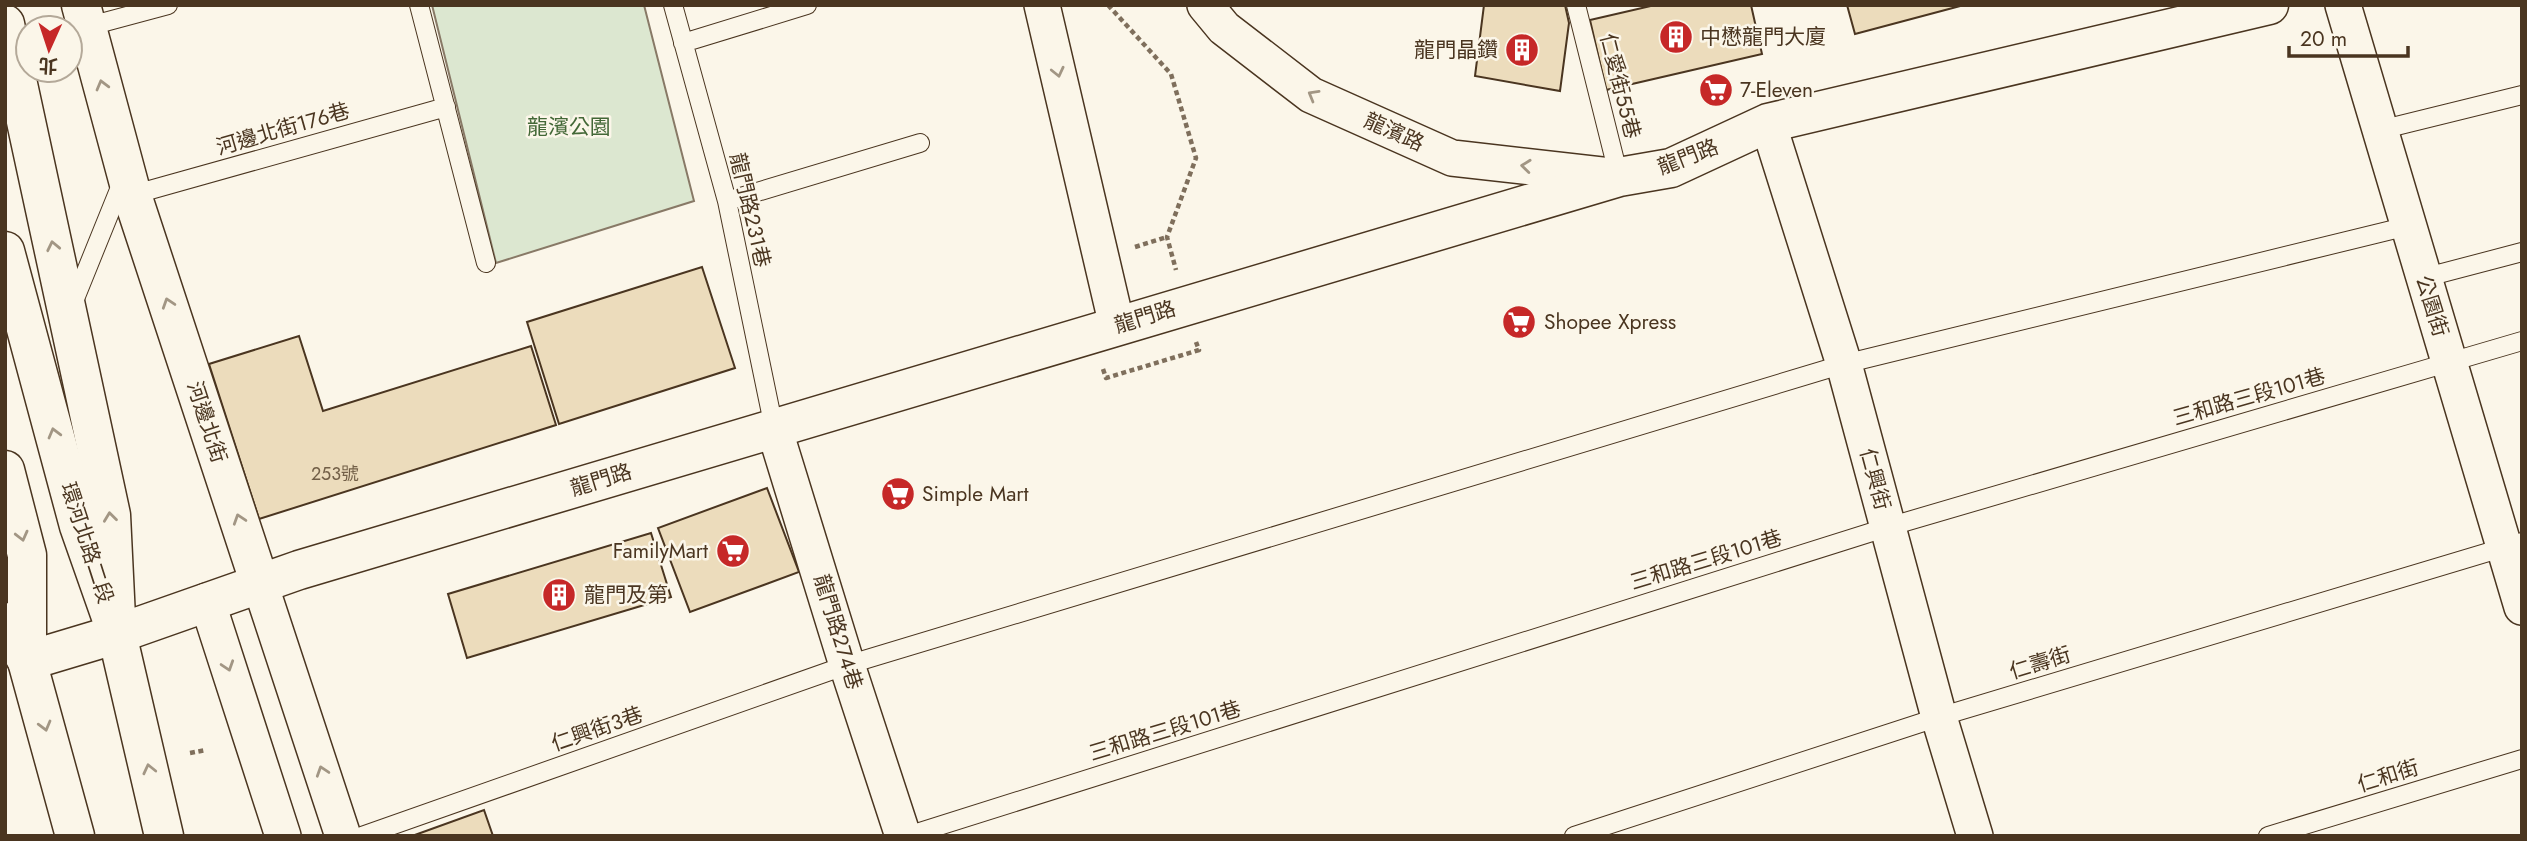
<svg xmlns="http://www.w3.org/2000/svg" width="2527" height="841" viewBox="0 0 2527 841" font-family="Jost,'Noto Sans TC',sans-serif">
<rect width="100%" height="100%" fill="#fbf6e9"/>
<path fill="#dce7d0" stroke="#887966" stroke-width="2" d="M 432,5 L 644,5 L 694,201 L 496,263 Z"/>
<path fill="#ecdcbc" stroke="#4a3520" stroke-width="2" d="M 1484,5 L 1565,5 L 1569,23 L 1560,91 L 1475,76 Z
M 1655,5 L 1751,5 L 1762,54 L 1606,90 L 1590,20 Z
M 1847,5 L 1964,5 L 1855,34 Z
M 702,267 L 735,368 L 559,424 L 527,322 Z
M 299,336 L 323,411 L 531,346 L 556,425 L 259,519 L 209,364 Z
M 767,488 L 799,572 L 690,612 L 658,528 Z
M 651,533 L 671,597 L 467,658 L 448,594 Z
M 484,810 L 493,836 L 412,836 Z"/>
<g fill="none" stroke-linecap="round" stroke-linejoin="round">
<g stroke="#4a3520" stroke-width="20">
<path id="service" d="M 419,5 L 486,263
M 673,5 L 727,201 L 774,428
M 1576,5 L 1619,177
M 86,27 L 168,5
M 683,43 L 807,5
M 2380,130 L 2522,95
M 132,195 L 446,107
M 727,201 L 920,143
M 2423,278 L 2522,252
M 72,306 L 123,180
M 362,836 L 847,665 L 1844,364 L 2408,226
M 907,836 L 1888,527 L 2522,341
M 1574,836 L 1939,717 L 2522,542
M 2268,836 L 2522,759"/>
</g>
<g stroke="#4a3520" stroke-width="38">
<path id="minor" d="M 1042,5 L 1117,326
M 1205,5 L 1224,28 L 1311,95 L 1452,158 L 1619,177
M 2343,5 L 2522,607
M 1768,123 L 1844,364 L 1939,717 L 1975,836
M 774,428 L 847,665 L 903,836
M 260,584 L 343,836
M 207,601 L 283,836"/>
</g>
<g stroke="#4a3520" stroke-width="41">
<path id="tertiary" d="M 81,5 L 132,195 L 260,584
M 5,24 L 111,515 L 116,618
M 5,622 L 27,661 L 117,634 L 299,570 L 1619,177 L 1671,168 L 1768,123 L 2269,5"/>
</g>
<g stroke="#4a3520" stroke-width="41">
<path id="secondary" d="M 5,251 L 79,526 L 117,634 L 164,836
M 5,470 L 27,555 L 27,661 L 75,836"/>
</g>
<path stroke="#7f6f5c" stroke-width="4.5" stroke-dasharray="5 3.5" stroke-linecap="butt" d="M 1108,5 L 1171,74 L 1196,158 L 1167,237 L 1176,270
M 1135,247 L 1167,237
M 1103,369 L 1106,378 L 1199,350 L 1196,342
M 190,753 L 206,750"/>
<use href="#service" stroke="#fbf6e9" stroke-width="18"/>
<use href="#minor" stroke="#fbf6e9" stroke-width="35"/>
<use href="#tertiary" stroke="#fbf6e9" stroke-width="38"/>
<use href="#secondary" stroke="#fbf6e9" stroke-width="38"/>
</g>
<defs><path id="oneway-chevron" d="M-2-3.5L2.5 0L-2 3.5" fill="none" stroke-width="1.6" stroke-linecap="round" stroke-linejoin="round" transform="scale(1.75)"/></defs>
<g stroke="#a29684">
<use href="#oneway-chevron" transform="translate(1058 72) rotate(77)"/>
<use href="#oneway-chevron" transform="translate(102 85) rotate(-105)"/>
<use href="#oneway-chevron" transform="translate(1313 95) rotate(-150)"/>
<use href="#oneway-chevron" transform="translate(1526 166) rotate(-174)"/>
<use href="#oneway-chevron" transform="translate(53 246) rotate(-102)"/>
<use href="#oneway-chevron" transform="translate(168 303) rotate(-108)"/>
<use href="#oneway-chevron" transform="translate(54 433) rotate(-105)"/>
<use href="#oneway-chevron" transform="translate(110 517) rotate(-97)"/>
<use href="#oneway-chevron" transform="translate(239 519) rotate(-108)"/>
<use href="#oneway-chevron" transform="translate(22 536) rotate(76)"/>
<use href="#oneway-chevron" transform="translate(228 666) rotate(72)"/>
<use href="#oneway-chevron" transform="translate(45 726) rotate(75)"/>
<use href="#oneway-chevron" transform="translate(149 769) rotate(-103)"/>
<use href="#oneway-chevron" transform="translate(322 771) rotate(-108)"/>
</g>
<defs>
<g id="building-disc" transform="scale(1.75)"><circle r="9.5" fill="#c62828" stroke="#fbf6e9"/><path d="M-4-6H4V6H1V3H-1V6H-4ZM-2.5-4.3h1.7v1.8h-1.7ZM.8-4.3h1.7v1.8H.8ZM-2.5-1h1.7V.8h-1.7ZM.8-1h1.7V.8H.8Z" fill="#fff"/></g>
<g id="supermarket-disc" transform="scale(1.75)"><circle r="9.5" fill="#c62828" stroke="#fbf6e9"/><path d="M-6-5.5h2.5l.6 2H6L4.5 2H-2.5L-4.4-4H-6ZM-1.5 3.2a1.3 1.3 0 1 0 .1 0ZM3 3.2a1.3 1.3 0 1 0 .1 0Z" fill="#fff"/></g>
</defs>
<g fill-rule="evenodd">
<use href="#building-disc" x="1676" y="37"/>
<use href="#building-disc" x="1522" y="50"/>
<use href="#supermarket-disc" x="1716" y="90"/>
<use href="#supermarket-disc" x="1519" y="322"/>
<use href="#supermarket-disc" x="898" y="494"/>
<use href="#supermarket-disc" x="733" y="551"/>
<use href="#building-disc" x="559" y="595"/>
</g>
<g text-anchor="middle" stroke-width="5" stroke-linejoin="round" paint-order="stroke">
<g font-size="18" fill="#725f47">
<text x="335" y="480">253號</text>
</g>
<g font-size="21" fill="#4a3520" stroke="#fbf6e9" text-anchor="start">
<text x="1700" y="44">中懋龍門大廈</text>
<text x="1498" y="57" text-anchor="end">龍門晶鑽</text>
<text x="1740" y="97">7-Eleven</text>
<text x="1544" y="329">Shopee Xpress</text>
<text x="922" y="501">Simple Mart</text>
<text x="708" y="558" text-anchor="end">FamilyMart</text>
<text x="584" y="602">龍門及第</text>
</g>
<g font-size="21" fill="#4a3520" stroke="#fbf6e9">
<text transform="translate(1620 86) rotate(76)" y="7">仁愛街55巷</text>
<text transform="translate(283 129) rotate(-16)" y="7">河邊北街176巷</text>
<text transform="translate(1394 132) rotate(24)" y="7">龍濱路</text>
<text transform="translate(1688 157) rotate(-21)" y="7">龍門路</text>
<text transform="translate(750 210) rotate(77)" y="7">龍門路231巷</text>
<text transform="translate(2432 306) rotate(73)" y="7">公園街</text>
<text transform="translate(1145 317) rotate(-17)" y="7">龍門路</text>
<text transform="translate(2249 397) rotate(-16)" y="7">三和路三段101巷</text>
<text transform="translate(207 422) rotate(72)" y="7">河邊北街</text>
<text transform="translate(1875 479) rotate(75)" y="7">仁興街</text>
<text transform="translate(601 480) rotate(-17)" y="7">龍門路</text>
<text transform="translate(87 543) rotate(72)" y="7">環河北路二段</text>
<text transform="translate(1706 560) rotate(-17)" y="7">三和路三段101巷</text>
<text transform="translate(838 632) rotate(73)" y="7">龍門路274巷</text>
<text transform="translate(2040 663) rotate(-17)" y="7">仁壽街</text>
<text transform="translate(597 729) rotate(-19)" y="7">仁興街3巷</text>
<text transform="translate(1165 731) rotate(-17)" y="7">三和路三段101巷</text>
<text transform="translate(2388 776) rotate(-17)" y="7">仁和街</text>
</g>
<g font-size="21" fill="#436837" stroke="#fbf6e9">
<text x="569" y="134">龍濱公園</text>
</g>
</g>
<rect width="2527" height="841" fill="none" stroke="#4a3520" stroke-width="14"/>
<g transform="translate(49 49) rotate(183)"><circle r="33" fill="#fbf6e9" stroke="#b4a999" stroke-width="2"/>
<path d="M0-5L12 26L0 18L-12 26Z" fill="#c62828"/>
<text y="-10" font-size="19" font-weight="bold" text-anchor="middle" fill="#4a3520">北</text>
</g>
<path d="M2289 46v10h119v-10" fill="none" stroke="#4a3520" stroke-width="3.5"/>
<text x="2300" y="46" font-size="21" fill="#4a3520" stroke="#fbf6e9" stroke-width="5" paint-order="stroke">20 m</text>
</svg>
